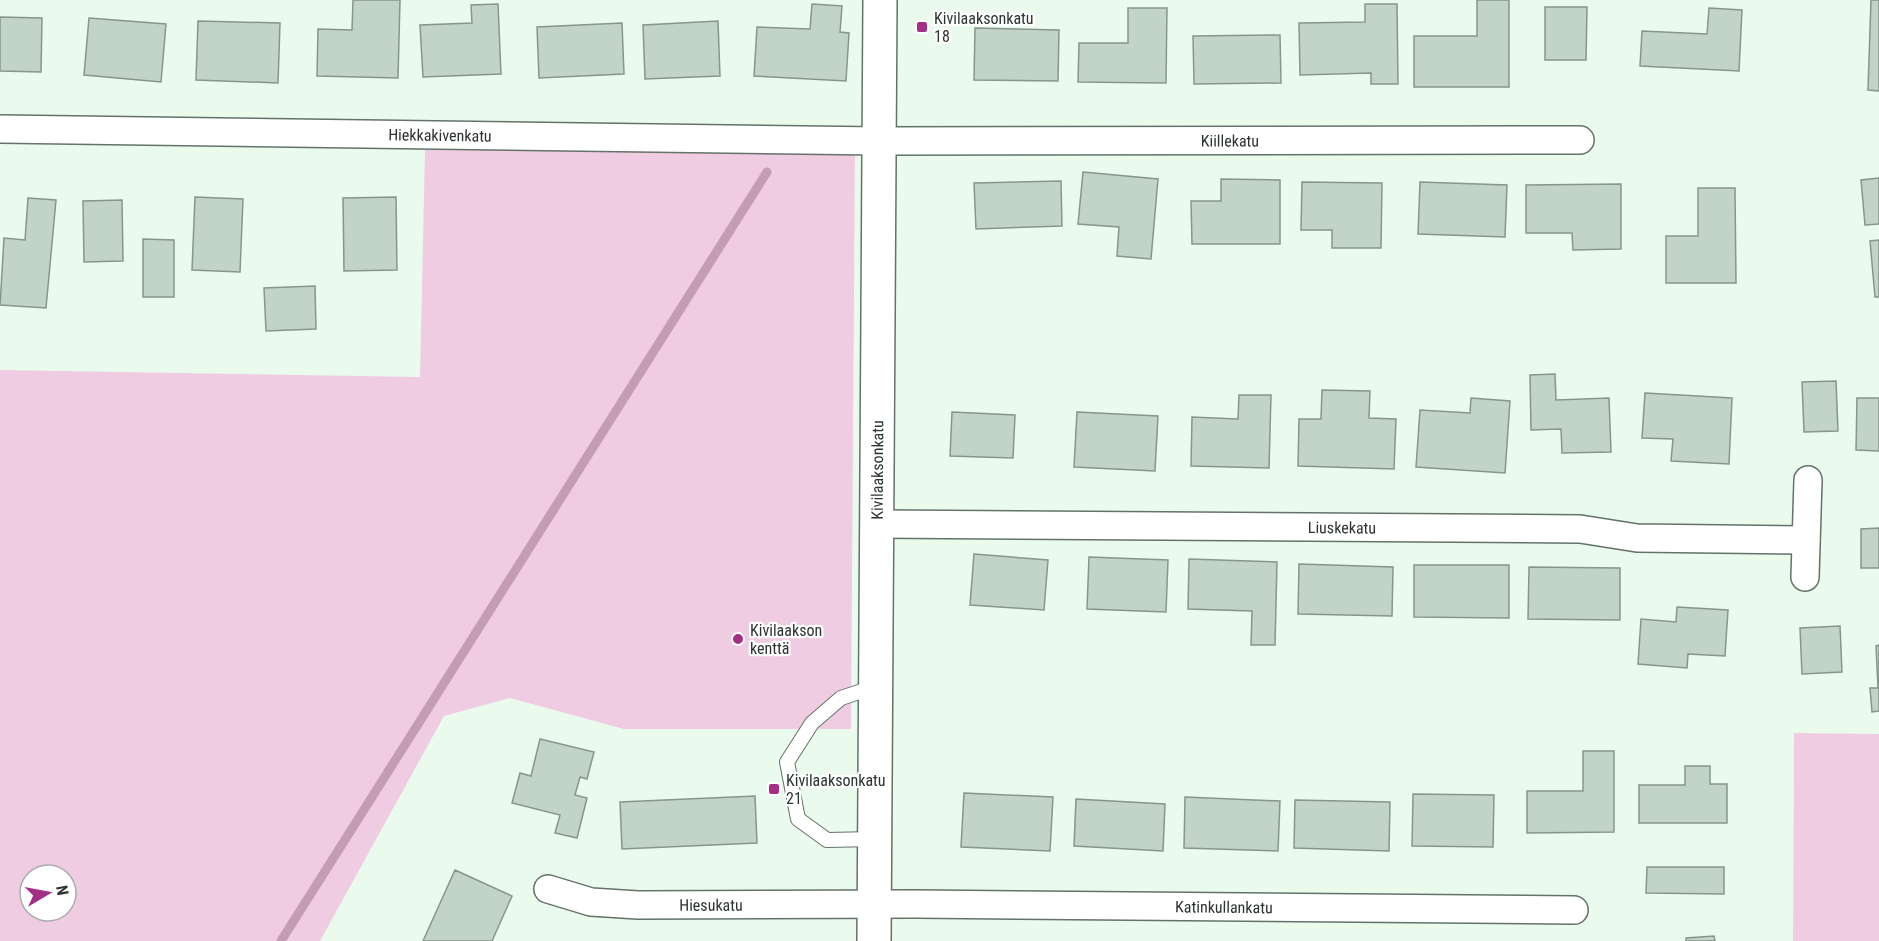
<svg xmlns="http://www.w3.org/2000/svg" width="1879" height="941" viewBox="0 0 1879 941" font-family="'Roboto Condensed',sans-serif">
<rect width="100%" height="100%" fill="#eafbee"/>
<path fill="#f0cce3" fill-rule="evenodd" d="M 734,148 L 855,149 L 851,729 L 624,729 L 510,698 L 444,716 L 320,941 L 0,941 L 0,370 L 420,377 L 425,150 ZM 30,875 L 66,875 L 66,911 L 30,911 Z
M 1794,733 L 1879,734 L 1879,941 L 1793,941 Z"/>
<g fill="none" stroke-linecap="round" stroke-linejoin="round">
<path stroke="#c49cb6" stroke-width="9" d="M 281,941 L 767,172"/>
</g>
<path fill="#c2d3c7" stroke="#87968b" stroke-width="1.5" d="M 353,0 L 400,0 L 398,78 L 317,76 L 318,29 L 352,30 Z
M 1477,0 L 1509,0 L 1509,87 L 1414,87 L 1414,36 L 1477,36 Z
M 1871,0 L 1879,0 L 1879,91 L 1868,90 Z
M 498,4 L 501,74 L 423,77 L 420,25 L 472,23 L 471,5 Z
M 812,4 L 842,6 L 840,32 L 849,33 L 846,81 L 754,76 L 757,27 L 810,29 Z
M 1365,4 L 1397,4 L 1398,84 L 1371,84 L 1371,73 L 1300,75 L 1299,23 L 1365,22 Z
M 1545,7 L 1587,7 L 1586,60 L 1545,60 Z
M 1128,8 L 1167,8 L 1166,83 L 1078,82 L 1079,43 L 1128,43 Z
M 1709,8 L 1742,10 L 1739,71 L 1640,66 L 1642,31 L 1707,34 Z
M 0,17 L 42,18 L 41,72 L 0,71 Z
M 89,18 L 166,24 L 161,82 L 84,75 Z
M 198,21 L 280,23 L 278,83 L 196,80 Z
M 718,21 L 720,76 L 645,79 L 643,25 Z
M 622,23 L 624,74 L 539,78 L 537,27 Z
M 975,28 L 1059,30 L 1058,81 L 974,80 Z
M 1280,35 L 1281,83 L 1194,84 L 1193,36 Z
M 1083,172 L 1158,179 L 1151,259 L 1117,256 L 1119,227 L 1078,224 Z
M 1879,178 L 1879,224 L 1865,225 L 1861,180 Z
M 1221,179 L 1280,180 L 1280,244 L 1192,244 L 1191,201 L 1221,201 Z
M 1061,181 L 1062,226 L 976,229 L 974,183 Z
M 1302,182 L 1382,183 L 1381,248 L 1332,248 L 1332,230 L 1301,230 Z
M 1420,182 L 1507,185 L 1505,237 L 1418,234 Z
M 1621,184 L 1621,249 L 1573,250 L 1572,233 L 1526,233 L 1526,185 Z
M 1698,188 L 1735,188 L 1736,283 L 1666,283 L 1666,236 L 1698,236 Z
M 195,197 L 243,199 L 240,272 L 192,270 Z
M 396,197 L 397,270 L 344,271 L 343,198 Z
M 28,198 L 56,200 L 46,308 L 0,305 L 4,238 L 25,240 Z
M 122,200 L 123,261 L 84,262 L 83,201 Z
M 143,239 L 174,240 L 174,297 L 143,297 Z
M 1879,240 L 1879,297 L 1875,297 L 1870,241 Z
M 315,286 L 316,329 L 266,331 L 264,288 Z
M 1555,374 L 1556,400 L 1609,398 L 1611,452 L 1562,453 L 1561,429 L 1531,430 L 1530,375 Z
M 1836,381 L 1838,431 L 1804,432 L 1802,382 Z
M 1322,390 L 1370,391 L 1369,418 L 1396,419 L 1394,469 L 1298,466 L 1299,419 L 1321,419 Z
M 1645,393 L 1732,398 L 1729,464 L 1671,461 L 1673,439 L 1642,438 Z
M 1239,395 L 1271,395 L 1269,468 L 1191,466 L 1192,417 L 1238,419 Z
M 1471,398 L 1510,401 L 1505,473 L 1416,467 L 1420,410 L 1470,413 Z
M 1857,398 L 1879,398 L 1879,451 L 1856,450 Z
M 952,412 L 1015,415 L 1013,458 L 950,456 Z
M 1077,412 L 1158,416 L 1155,471 L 1074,467 Z
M 1879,528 L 1879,568 L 1861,568 L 1861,529 Z
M 974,554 L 1048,560 L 1044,610 L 970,605 Z
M 1089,557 L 1168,560 L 1166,612 L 1087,609 Z
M 1189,559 L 1277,562 L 1275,645 L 1251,645 L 1252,611 L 1188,609 Z
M 1299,564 L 1393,567 L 1392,616 L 1298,614 Z
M 1414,565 L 1509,565 L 1509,618 L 1414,617 Z
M 1529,567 L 1620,568 L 1620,620 L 1528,619 Z
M 1677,607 L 1728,610 L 1725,656 L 1688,654 L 1687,668 L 1638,664 L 1641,619 L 1676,622 Z
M 1840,626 L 1842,672 L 1802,674 L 1800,628 Z
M 1879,645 L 1879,711 L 1872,712 L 1870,688 L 1878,688 L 1876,646 Z
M 540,739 L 594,752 L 587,779 L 580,777 L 575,795 L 587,798 L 577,838 L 555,833 L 560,815 L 512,803 L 520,773 L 531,776 Z
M 1583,751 L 1614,751 L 1614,832 L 1527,833 L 1527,791 L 1583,791 Z
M 1685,766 L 1710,766 L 1710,784 L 1727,784 L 1727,823 L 1639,823 L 1639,785 L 1685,785 Z
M 964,793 L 1053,797 L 1050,851 L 961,847 Z
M 1413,794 L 1494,795 L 1493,847 L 1412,846 Z
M 755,796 L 757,843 L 622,849 L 620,802 Z
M 1185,797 L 1280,801 L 1278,851 L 1184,848 Z
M 1076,799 L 1165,804 L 1163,851 L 1074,846 Z
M 1295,800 L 1390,802 L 1389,851 L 1294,848 Z
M 1647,867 L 1724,867 L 1724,894 L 1646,893 Z
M 455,870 L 512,896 L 492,941 L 423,941 Z
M 1714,936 L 1715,941 L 1686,941 L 1686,938 Z"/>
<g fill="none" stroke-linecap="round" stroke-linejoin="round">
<g stroke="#647268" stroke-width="16">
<path id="lane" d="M 874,687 L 841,698 L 812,723 L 787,762 L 798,819 L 827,840 L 875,839"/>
</g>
<g stroke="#647268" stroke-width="30">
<g id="street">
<path id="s1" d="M 0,129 L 880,141 L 1580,140"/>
<path id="s2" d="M 877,524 L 1580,529 L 1637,538 L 1806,540"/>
<path d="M 1805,577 L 1808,480"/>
<path id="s3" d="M 548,889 L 591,902 L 638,905 L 915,904 L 1574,910"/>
</g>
</g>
<g stroke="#647268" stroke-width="36">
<g id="secondary">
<path id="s4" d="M 874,941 L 880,0"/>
</g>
</g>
<use href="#lane" stroke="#fff" stroke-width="14"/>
<use href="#street" stroke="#fff" stroke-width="27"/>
<use href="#secondary" stroke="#fff" stroke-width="33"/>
</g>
<g fill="#a52f86" stroke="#fff" stroke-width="2">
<rect x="916" y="21" width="12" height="12" rx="3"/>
<circle cx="738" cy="639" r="6"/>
<rect x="768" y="783" width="12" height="12" rx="3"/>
</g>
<g text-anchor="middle" stroke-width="4.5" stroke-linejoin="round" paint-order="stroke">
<g font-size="16" fill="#2d332f" stroke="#fff" text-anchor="start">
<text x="934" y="24">Kivilaaksonkatu<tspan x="934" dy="18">18</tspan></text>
<text x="750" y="636">Kivilaakson<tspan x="750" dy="18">kenttä</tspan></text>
<text x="786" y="786">Kivilaaksonkatu<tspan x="786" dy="18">21</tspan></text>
</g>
<g font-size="16" fill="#2d332f" stroke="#fff">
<text dy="6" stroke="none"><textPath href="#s1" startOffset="440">Hiekkakivenkatu</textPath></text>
<text dy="6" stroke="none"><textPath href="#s1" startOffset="1230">Kiillekatu</textPath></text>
<text dy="6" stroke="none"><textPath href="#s4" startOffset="471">Kivilaaksonkatu</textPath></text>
<text dy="6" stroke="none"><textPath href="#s2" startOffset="465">Liuskekatu</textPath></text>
<text dy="6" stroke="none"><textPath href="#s3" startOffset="165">Hiesukatu</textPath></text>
<text dy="6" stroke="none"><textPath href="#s3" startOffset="678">Katinkullankatu</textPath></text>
</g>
</g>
<g transform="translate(48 893) rotate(80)"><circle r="28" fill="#ffffff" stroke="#abadac" stroke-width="1.5"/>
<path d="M0-4.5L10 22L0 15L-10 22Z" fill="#a52f86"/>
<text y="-9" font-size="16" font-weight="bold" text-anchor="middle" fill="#2d332f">N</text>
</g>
</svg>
